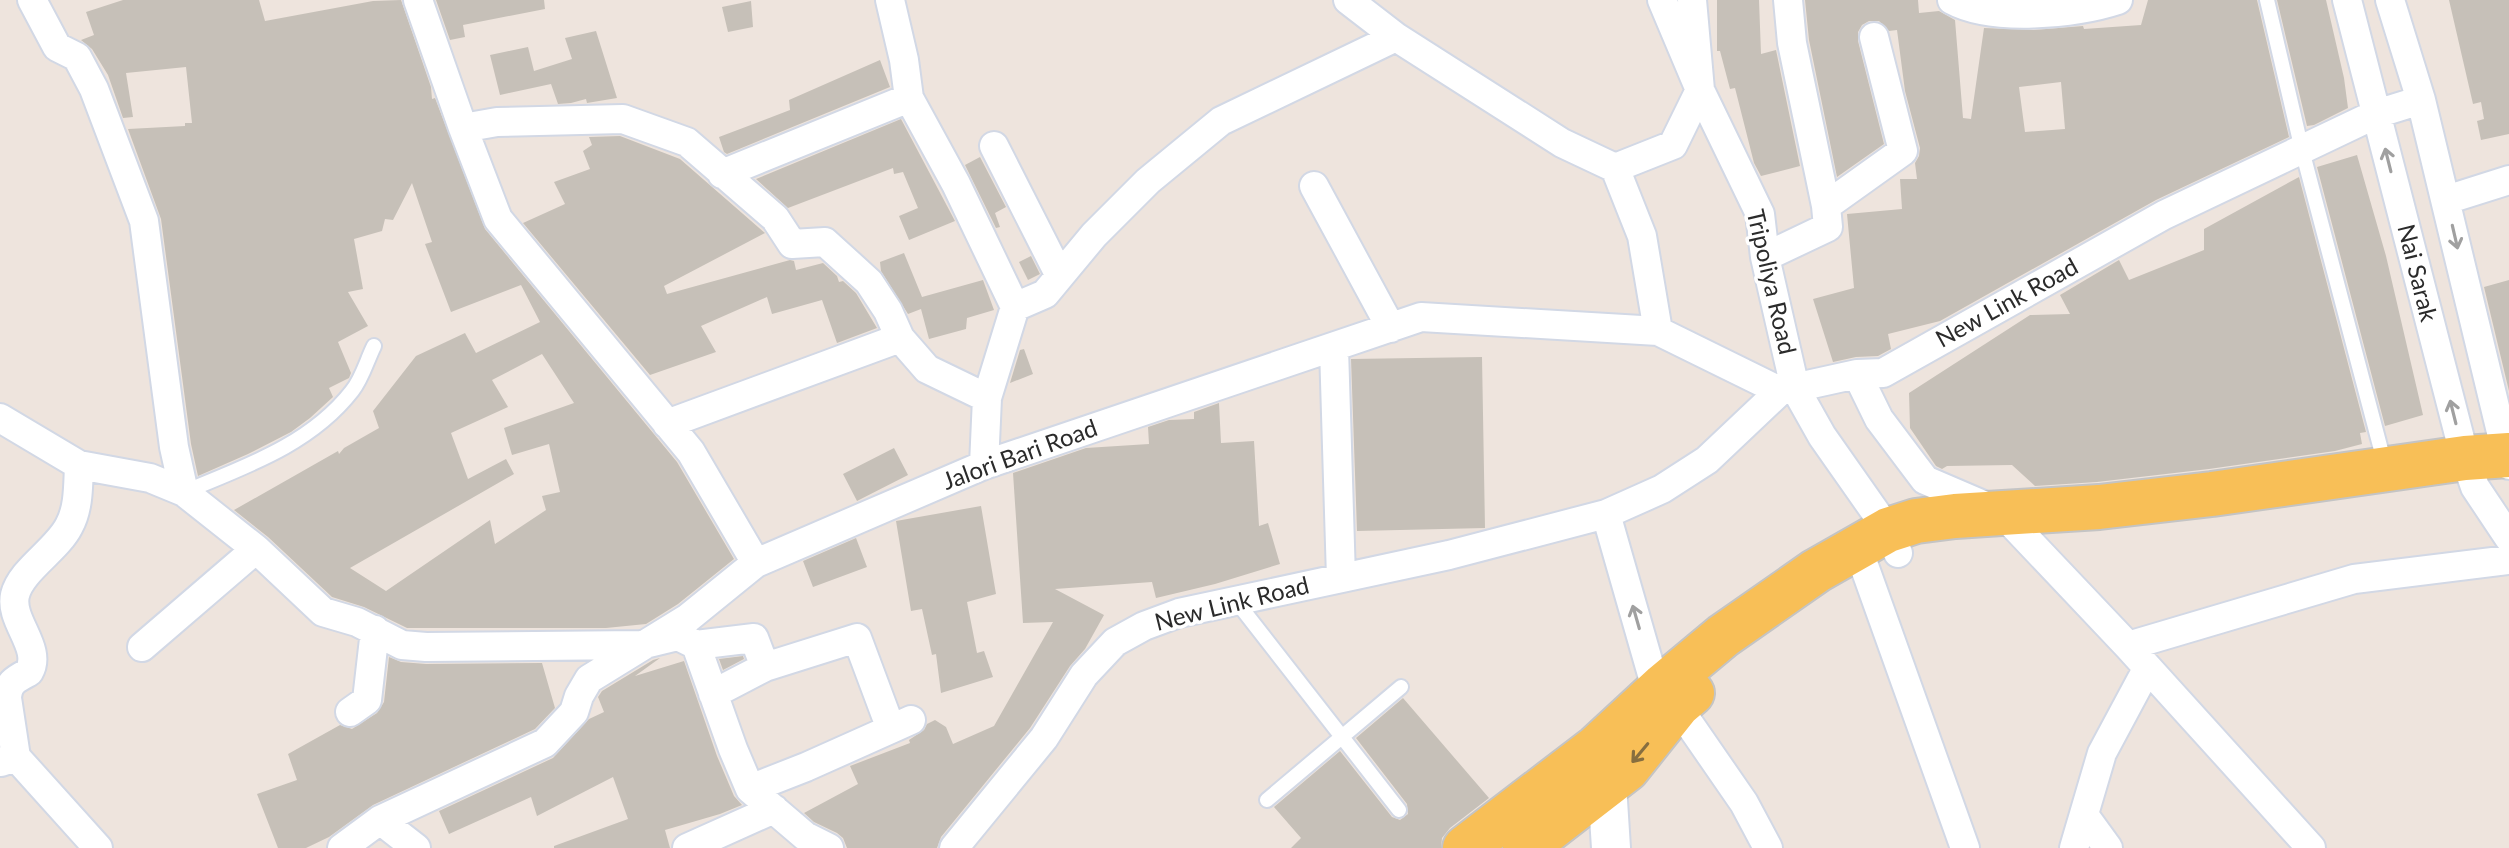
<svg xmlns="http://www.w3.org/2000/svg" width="2509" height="848" viewBox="0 0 2509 848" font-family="Lato,sans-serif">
<rect width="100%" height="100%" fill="#eee4dd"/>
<path fill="#c6c0b8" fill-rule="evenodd" d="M 123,0 L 259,0 L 265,21 L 373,1 L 401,0 L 431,87 L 432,99 L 435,98 L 485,229 L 677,462 L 734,559 L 678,604 L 646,624 L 606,628 L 407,628 L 364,607 L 332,597 L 268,537 L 234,510 L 338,451 L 339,454 L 344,448 L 379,428 L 373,411 L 416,356 L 465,333 L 476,353 L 540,322 L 521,285 L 451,312 L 425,244 L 432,242 L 412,183 L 393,220 L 385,219 L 382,231 L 354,239 L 363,289 L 348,292 L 368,326 L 338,342 L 351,373 L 349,378 L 329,388 L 333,397 L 310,418 L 291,432 L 248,454 L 198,476 L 191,444 L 161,219 L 128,129 L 185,126 L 185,123 L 192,123 L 186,67 L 126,73 L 133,117 L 123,118 L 108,75 L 92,49 L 81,40 L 94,35 L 86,12 ZM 542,354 L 574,403 L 504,428 L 512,455 L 549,444 L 560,492 L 542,496 L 546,510 L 495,544 L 490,520 L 386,591 L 350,568 L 514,474 L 506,459 L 468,479 L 451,433 L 508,407 L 492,380 Z
M 436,0 L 544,0 L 545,9 L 463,25 L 465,37 L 450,40 Z
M 1717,0 L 1759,0 L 1761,54 L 1776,50 L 1800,166 L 1761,176 L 1754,163 L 1735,88 L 1730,89 L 1720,51 L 1717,51 Z
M 1805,0 L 1918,0 L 1919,13 L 1939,11 L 1955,20 L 1963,118 L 1971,119 L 1984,28 L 2034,30 L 2083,26 L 2084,29 L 2141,25 L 2148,0 L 2257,0 L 2289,137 L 2156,200 L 1940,321 L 1888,334 L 1891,349 L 1878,356 L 1856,357 L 1833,362 L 1813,299 L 1854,288 L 1847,214 L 1902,209 L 1900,179 L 1917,179 L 1915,163 L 1919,156 L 1920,148 L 1905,91 L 1897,30 L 1889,31 L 1879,21 L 1869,21 L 1862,25 L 1858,32 L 1858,41 L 1884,144 L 1837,177 L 1809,40 ZM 2061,82 L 2065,129 L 2025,132 L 2019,87 Z
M 2277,0 L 2326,0 L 2344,78 L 2348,108 L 2314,125 L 2307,126 Z
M 2449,0 L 2509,0 L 2509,134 L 2481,140 L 2477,121 L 2484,119 L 2481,102 L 2473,104 Z
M 751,1 L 753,27 L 728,32 L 722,7 Z
M 596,31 L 617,98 L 587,103 L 586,99 L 571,103 L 558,104 L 551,84 L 500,95 L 490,55 L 528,47 L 534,71 L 572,59 L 565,38 Z
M 880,60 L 890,87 L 727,154 L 724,152 L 719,137 L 790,110 L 789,100 Z
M 901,119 L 955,221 L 909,240 L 899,216 L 918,208 L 903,172 L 894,174 L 893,168 L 788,208 L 756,179 Z
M 620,136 L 680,159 L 765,233 L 664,286 L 667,294 L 790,260 L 794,261 L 796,270 L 823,263 L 837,276 L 839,282 L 843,281 L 856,293 L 877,328 L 837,343 L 822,300 L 772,314 L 767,297 L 701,326 L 716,352 L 650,375 L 523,223 L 565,204 L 554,182 L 590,169 L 583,151 L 592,145 L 589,137 Z
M 2357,155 L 2386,256 L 2423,415 L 2385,426 L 2317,167 Z
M 980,157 L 1006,207 L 995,213 L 1000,227 L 996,228 L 965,165 Z
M 2299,177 L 2366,432 L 2360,433 L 2362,444 L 2335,451 L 2209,469 L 2097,482 L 2035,486 L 2012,465 L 1947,466 L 1942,469 L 1936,466 L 1910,428 L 1909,393 L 2030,315 L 2070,314 L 2060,295 L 2119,260 L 2129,280 L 2204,250 L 2204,229 Z
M 904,253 L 922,297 L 983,280 L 994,310 L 967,318 L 966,329 L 929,339 L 921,309 L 908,314 L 881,271 L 880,262 Z
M 1031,256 L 1040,274 L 1028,280 L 1019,262 Z
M 2509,280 L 2509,391 L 2484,287 Z
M 1024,349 L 1033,374 L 1010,383 L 1020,350 Z
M 1482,357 L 1485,528 L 1357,531 L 1351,359 Z
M 1219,403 L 1221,443 L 1254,441 L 1259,526 L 1268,523 L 1280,564 L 1215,584 L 1156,598 L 1152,582 L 1055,589 L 1104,615 L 1085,649 L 1070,666 L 1030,728 L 941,837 L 937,848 L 847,848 L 843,838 L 837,833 L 814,822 L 804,813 L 858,784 L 850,766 L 910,743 L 909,740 L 924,730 L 927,724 L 935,720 L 946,727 L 953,744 L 994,726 L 1053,622 L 1023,623 L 1013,473 L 1086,448 L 1149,444 L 1148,427 L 1169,420 L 1194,419 L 1194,412 Z
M 894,448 L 908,475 L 857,501 L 843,474 Z
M 981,506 L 996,594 L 967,602 L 977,653 L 984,651 L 993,677 L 941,693 L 936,654 L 932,655 L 922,609 L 911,611 L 896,521 Z
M 856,538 L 867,567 L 813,587 L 803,561 Z
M 743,656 L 744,659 L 723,670 L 719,659 Z
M 389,657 L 401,662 L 426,664 L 542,663 L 555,708 L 535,729 L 373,805 L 329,837 L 306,848 L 278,848 L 257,794 L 297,780 L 288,754 L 340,725 L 352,729 L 377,713 L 384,702 Z
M 660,658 L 635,676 L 684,661 L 717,756 L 734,796 L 742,805 L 720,814 L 665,830 L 670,848 L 554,848 L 554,846 L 628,819 L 613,777 L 537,816 L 531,797 L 449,834 L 439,811 L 553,758 L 589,719 L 604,712 L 598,697 L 602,691 L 653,660 Z
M 1403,698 L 1489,798 L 1450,828 L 1442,838 L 1441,848 L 1291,848 L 1301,838 L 1274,807 L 1340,751 L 1392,817 L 1400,820 L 1408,814 L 1407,804 L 1356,738 Z"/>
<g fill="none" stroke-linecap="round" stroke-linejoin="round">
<g stroke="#d2d8e5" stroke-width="18">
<path id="lane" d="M 2267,0 L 2302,150 L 2385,465
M 184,492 C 244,467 310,445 352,391 C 362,379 367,360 374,346
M 1236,601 L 1399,810
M 1267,800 L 1401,687"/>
</g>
<g stroke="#d2d8e5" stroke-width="32">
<path id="street" d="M 32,0 L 57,47 L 77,57 L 94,89 L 144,221 L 174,447 L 184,492
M 418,0 L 463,128 L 498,219 L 691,452 L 756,563
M 890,0 L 904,60 L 909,98 L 956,184 L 1015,307
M 1348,0 L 1396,37 L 1562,143 L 1615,168 L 1642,236 L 1658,331
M 1662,0 L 1700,90 L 1760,214 L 1765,257 L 1795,388 L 1822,436 L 1888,530 L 1898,553
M 1952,0 C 1992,22 2075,14 2118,0
M 2347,0 L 2465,458 L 2475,487 L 2509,538
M 2390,0 L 2421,100 L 2509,465
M 463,128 L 497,122 L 623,119 L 687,142 L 775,218 L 792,244 L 825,242 L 869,282 L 888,311 L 900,338 L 927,369 L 987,398 L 984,465
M 994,146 L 1060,276
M 1615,168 L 1673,145 L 1700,90 L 1692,0
M 722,174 L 909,98
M 1314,186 L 1391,328
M 2446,200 L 2509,180
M 1826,206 L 1903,151 L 1874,37
M 1765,257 L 1828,227 L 1826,206 L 1792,43 L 1788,0
M 1334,348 L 1341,578
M 1857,374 L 1879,419 L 1925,480 L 2002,513 L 2128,646 L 2311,848
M 987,398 L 1015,307 L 1045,294 L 1094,235 L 1148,181 L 1221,121 L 1396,37
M 0,418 L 79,465 L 150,478 L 184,492 L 256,549 L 323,612 L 357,622 L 402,645 L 426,647 L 641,645 L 678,636 L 696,645 L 754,638 L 765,667 L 713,694
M 667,424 L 900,338
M 1606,514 L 1657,692
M 1857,546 L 1965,848
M 696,645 L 733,749 L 750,789 L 805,836 L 829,848
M 2128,646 L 2354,579 L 2509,560
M 142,647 L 256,549
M 765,667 L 857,638 L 891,729 L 911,720
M 1668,693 L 1744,803 L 1768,848
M 350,712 L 367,700 L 375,630
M 16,757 L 7,698 C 8,682 16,679 29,672 C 43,648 9,621 15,595 C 21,570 57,550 69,526 C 79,508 78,485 79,465
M 1,762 L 16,757 L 98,848
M 750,789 L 806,767 L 891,729
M 2084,815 L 2108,848
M 380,820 L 416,848
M 342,848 L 380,820 L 545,743 L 574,712 L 579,696 L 589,679 L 688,618 L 756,563 L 984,465 L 1421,317 L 1658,331 L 1780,391
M 687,848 L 774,809
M 954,848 L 1044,738 L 1084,675 L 1115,642 L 1144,626 L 1179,613 L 1449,555 L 1606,514 L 1662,489 L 1707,460 L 1780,391 L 1857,374 L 1883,373 L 2164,215 L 2376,114 L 2421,100
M 2074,848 L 2102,753 L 2147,669"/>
</g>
<g stroke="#d2d8e5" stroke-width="42">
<path id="secondary" d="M 1601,762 L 1607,785 L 1611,848"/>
</g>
<g stroke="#c4c4c4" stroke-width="48">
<path id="primary" d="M 1465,848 L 1597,747 L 1663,686 L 1723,636 L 1816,571 L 1888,530 L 1916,521 L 1955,516 L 2099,507 L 2212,494 L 2465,458 L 2509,455
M 1525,848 L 1627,769 L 1678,705 L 1692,693"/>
</g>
<use href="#lane" stroke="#fff" stroke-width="14"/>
<use href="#street" stroke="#fff" stroke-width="28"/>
<use href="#secondary" stroke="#fff" stroke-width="38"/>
<use href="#primary" stroke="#f8bf57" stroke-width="44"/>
</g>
<defs><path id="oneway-shaft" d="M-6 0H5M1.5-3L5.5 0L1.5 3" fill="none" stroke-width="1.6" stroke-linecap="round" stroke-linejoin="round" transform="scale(2)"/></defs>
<g stroke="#a0a0a0">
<use href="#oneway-shaft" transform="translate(2388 160) rotate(-104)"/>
<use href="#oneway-shaft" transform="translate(2455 237) rotate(77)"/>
<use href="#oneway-shaft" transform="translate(2453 412) rotate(-104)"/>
<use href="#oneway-shaft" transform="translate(1636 617) rotate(-106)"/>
</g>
<use stroke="#876e3f" href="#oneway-shaft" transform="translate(1640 753) rotate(130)"/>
<g text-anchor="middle" stroke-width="7" stroke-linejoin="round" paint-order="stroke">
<g font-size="24" fill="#2b2b2b" stroke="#fff">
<text transform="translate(2417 273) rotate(76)" y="8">Nai Sarak</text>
<text transform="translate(1771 282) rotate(77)" y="8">Tripoliya Road</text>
<text transform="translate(2007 303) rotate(-29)" y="8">New Link Road</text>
<text transform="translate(1020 455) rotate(-20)" y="8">Jalori Bari Road</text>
<text transform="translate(1232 604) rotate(-14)" y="8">New Link Road</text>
</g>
</g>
</svg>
